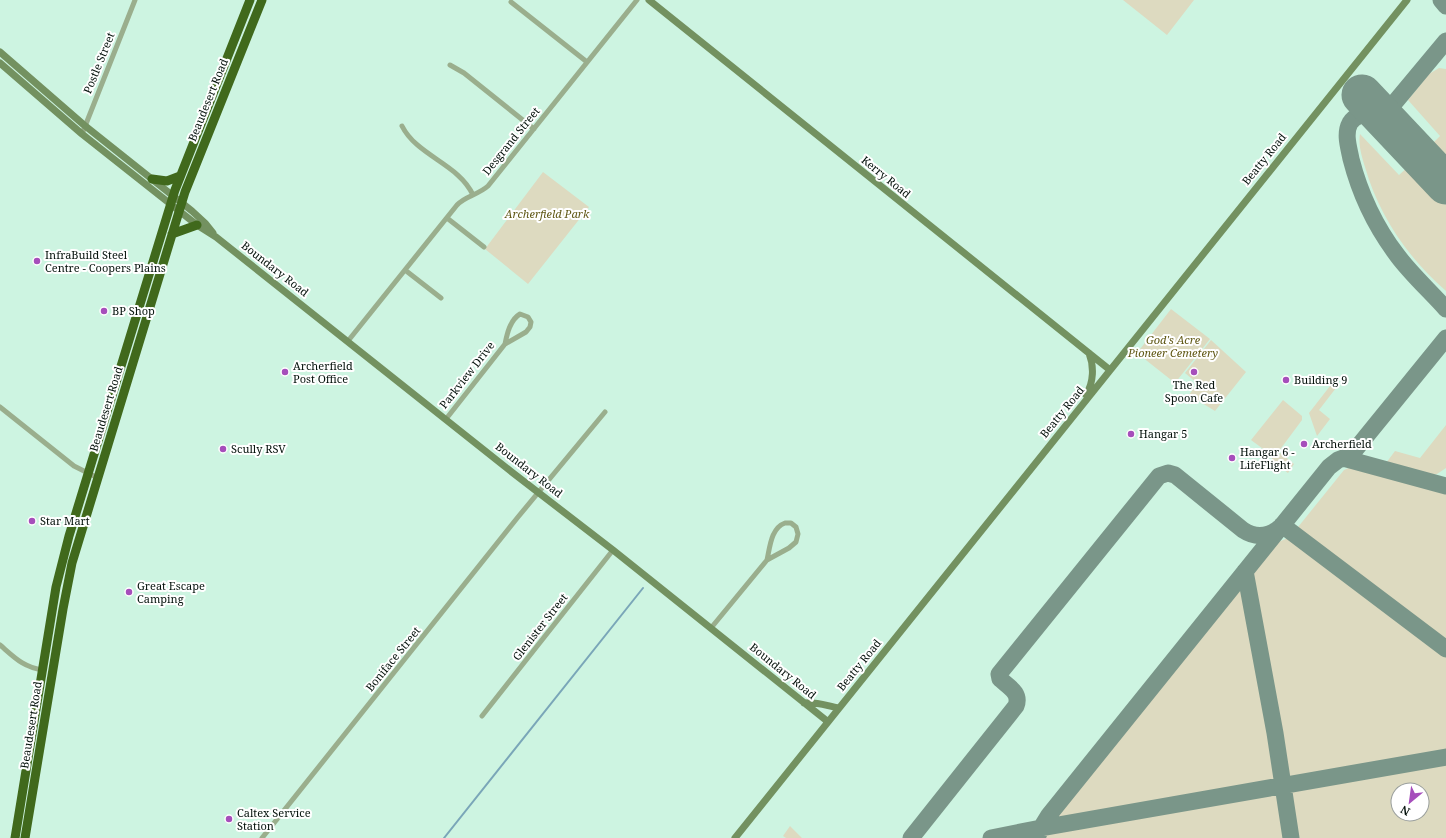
<svg xmlns="http://www.w3.org/2000/svg" width="1446" height="838" viewBox="0 0 1446 838" font-family="'Noto Serif',serif">
<rect width="100%" height="100%" fill="#cdf4e1"/>
<path fill="#dddac0" fill-rule="evenodd" d="M 1123,0 L 1194,0 L 1167,35 Z
M 1439,68 L 1446,69 L 1446,163 L 1430,146 L 1440,136 L 1408,100 L 1429,74 Z
M 1360,134 L 1399,175 L 1409,166 L 1446,205 L 1446,291 C 1408,258 1379,216 1365,167 C 1362,157 1358,145 1360,134 Z
M 543,172 L 589,207 L 528,284 L 485,249 Z
M 1171,309 L 1210,339 L 1175,383 L 1137,353 Z
M 1211,340 L 1246,372 L 1215,411 L 1189,395 L 1197,383 L 1185,373 Z
M 1330,386 L 1336,388 L 1319,410 L 1330,419 L 1317,436 L 1309,413 Z
M 1283,400 L 1302,416 L 1302,420 L 1276,455 L 1270,454 L 1251,440 Z
M 1446,425 L 1446,468 L 1437,474 L 1429,476 L 1386,463 L 1395,451 L 1420,458 Z
M 1281,453 L 1294,464 L 1288,473 L 1271,460 L 1273,457 L 1277,457 Z
M 1353,466 L 1446,493 L 1446,838 L 1011,838 L 1041,833 L 1274,544 L 1290,537 L 1344,470 ZM 1398,790 L 1422,790 L 1422,814 L 1398,814 Z
M 790,826 L 802,838 L 786,838 L 783,836 Z"/>
<g fill="none" stroke-linecap="round" stroke-linejoin="round">
<path stroke="#7aa6b8" stroke-width="2" d="M 444,838 L 643,588"/>
<path stroke="#7a9689" stroke-width="17" d="M 1441,0 L 1446,6
M 1446,41 L 1391,107 C 1378,118 1360,108 1350,123 C 1344,134 1349,148 1351,159 C 1360,194 1375,226 1397,255 C 1411,274 1430,291 1446,309
M 1395,129 L 1381,114 L 1382,106 L 1379,100 L 1372,98 L 1365,101 L 1363,109 L 1372,118 L 1386,121 L 1425,162
M 1343,458 L 1446,486
M 1282,525 L 1446,649
M 1245,571 L 1275,733 L 1291,838
M 911,838 L 1016,706 C 1021,693 1009,687 1000,679 L 999,674 L 1159,476 L 1168,473 L 1175,475 L 1243,530 C 1255,538 1268,537 1279,528
M 991,838 L 1041,828 L 1446,757
M 1037,838 L 1041,828 L 1049,815 L 1329,467 L 1338,460 L 1351,455 L 1446,338"/>
<path stroke="#7a9689" stroke-width="41" d="M 1362,95 L 1446,184"/>
<path stroke="#9aae8d" stroke-width="5" d="M 511,2 L 587,62
M 450,65 L 464,73 L 534,129
M 402,126 C 417,156 459,164 473,195
M 82,134 L 135,0
M 447,218 L 484,247
M 405,270 L 441,298
M 348,341 L 457,205 C 465,196 478,195 488,186 L 637,0
M 0,407 L 74,466 L 98,478
M 446,419 L 505,344 L 526,332 L 530,327 L 531,322 L 528,317 L 520,314 C 510,320 507,334 505,344
M 711,628 L 767,560 L 789,548 L 796,542 L 798,534 L 796,527 L 791,523 L 785,523 C 771,528 770,547 767,560
M 0,645 C 15,658 23,667 43,670
M 482,716 L 613,550
M 262,838 L 518,517 L 605,412"/>
<path stroke="#739160" stroke-width="7" d="M 649,0 L 1110,370
M 0,52 L 84,125 L 192,211 L 205,223 L 213,233
M 0,63 L 82,134 L 197,225 L 216,237 L 513,473 L 613,550 L 827,721
M 1086,395 C 1094,382 1094,366 1089,353
M 804,703 C 816,701 827,706 839,708
M 735,838 L 1407,0"/>
<path stroke="#40691c" stroke-width="9" d="M 152,179 L 167,181 L 180,176
M 172,234 L 197,225
M 15,838 L 56,587 L 69,536 L 175,190 L 250,0
M 25,838 L 63,609 L 72,563 L 185,192 L 262,0"/>
</g>
<g fill="#a64ebb" stroke="#fff" stroke-width="1.5">
<circle cx="37" cy="261" r="4"/>
<circle cx="104" cy="311" r="4"/>
<circle cx="285" cy="372" r="4"/>
<circle cx="1194" cy="372" r="4"/>
<circle cx="1286" cy="380" r="4"/>
<circle cx="1131" cy="434" r="4"/>
<circle cx="1304" cy="444" r="4"/>
<circle cx="223" cy="449" r="4"/>
<circle cx="1232" cy="458" r="4"/>
<circle cx="32" cy="521" r="4"/>
<circle cx="129" cy="592" r="4"/>
<circle cx="229" cy="819" r="4"/>
</g>
<g text-anchor="middle" stroke-width="4" stroke-linejoin="round" paint-order="stroke">
<g font-size="11" fill="#03100a" stroke="#fff">
<text transform="translate(99 63) rotate(-68)" y="4">Postle Street</text>
<text transform="translate(208 100) rotate(-68)" y="4">Beaudesert Road</text>
<text transform="translate(511 141) rotate(-51)" y="4">Desgrand Street</text>
<text transform="translate(1264 159) rotate(-51)" y="4">Beatty Road</text>
<text transform="translate(886 177) rotate(39)" y="4">Kerry Road</text>
<text transform="translate(275 269) rotate(38)" y="4">Boundary Road</text>
<text transform="translate(467 375) rotate(-52)" y="4">Parkview Drive</text>
<text transform="translate(106 409) rotate(-73)" y="4">Beaudesert Road</text>
<text transform="translate(1062 412) rotate(-51)" y="4">Beatty Road</text>
<text transform="translate(529 470) rotate(38)" y="4">Boundary Road</text>
<text transform="translate(540 627) rotate(-52)" y="4">Glenister Street</text>
<text transform="translate(393 659) rotate(-51)" y="4">Boniface Street</text>
<text transform="translate(859 665) rotate(-51)" y="4">Beatty Road</text>
<text transform="translate(783 671) rotate(39)" y="4">Boundary Road</text>
<text transform="translate(31 725) rotate(-81)" y="4">Beaudesert Road</text>
</g>
<g font-size="11" font-style="italic" fill="#605815" stroke="#fff">
<text x="547" y="218">Archerfield Park</text>
<text x="1173" y="344">God's Acre<tspan x="1173" dy="13">Pioneer Cemetery</tspan></text>
</g>
<g font-size="11" fill="#03100a" stroke="#fff" text-anchor="start">
<text x="45" y="259">InfraBuild Steel<tspan x="45" dy="13">Centre - Coopers Plains</tspan></text>
<text x="112" y="315">BP Shop</text>
<text x="293" y="370">Archerfield<tspan x="293" dy="13">Post Office</tspan></text>
<text x="1294" y="384">Building 9</text>
<text x="1194" y="389" text-anchor="middle">The Red<tspan x="1194" dy="13">Spoon Cafe</tspan></text>
<text x="1139" y="438">Hangar 5</text>
<text x="1312" y="448">Archerfield</text>
<text x="231" y="453">Scully RSV</text>
<text x="1240" y="456">Hangar 6 -<tspan x="1240" dy="13">LifeFlight</tspan></text>
<text x="40" y="525">Star Mart</text>
<text x="137" y="590">Great Escape<tspan x="137" dy="13">Camping</tspan></text>
<text x="237" y="817">Caltex Service<tspan x="237" dy="13">Station</tspan></text>
</g>
</g>
<g transform="translate(1410 802) rotate(209)"><circle r="19" fill="#ffffff" stroke="#9a9f9d"/>
<path d="M0-3L7 15L0 10L-7 15Z" fill="#a64ebb"/>
<text y="-6" font-size="11" font-weight="bold" text-anchor="middle" fill="#03100a">N</text>
</g>
</svg>
